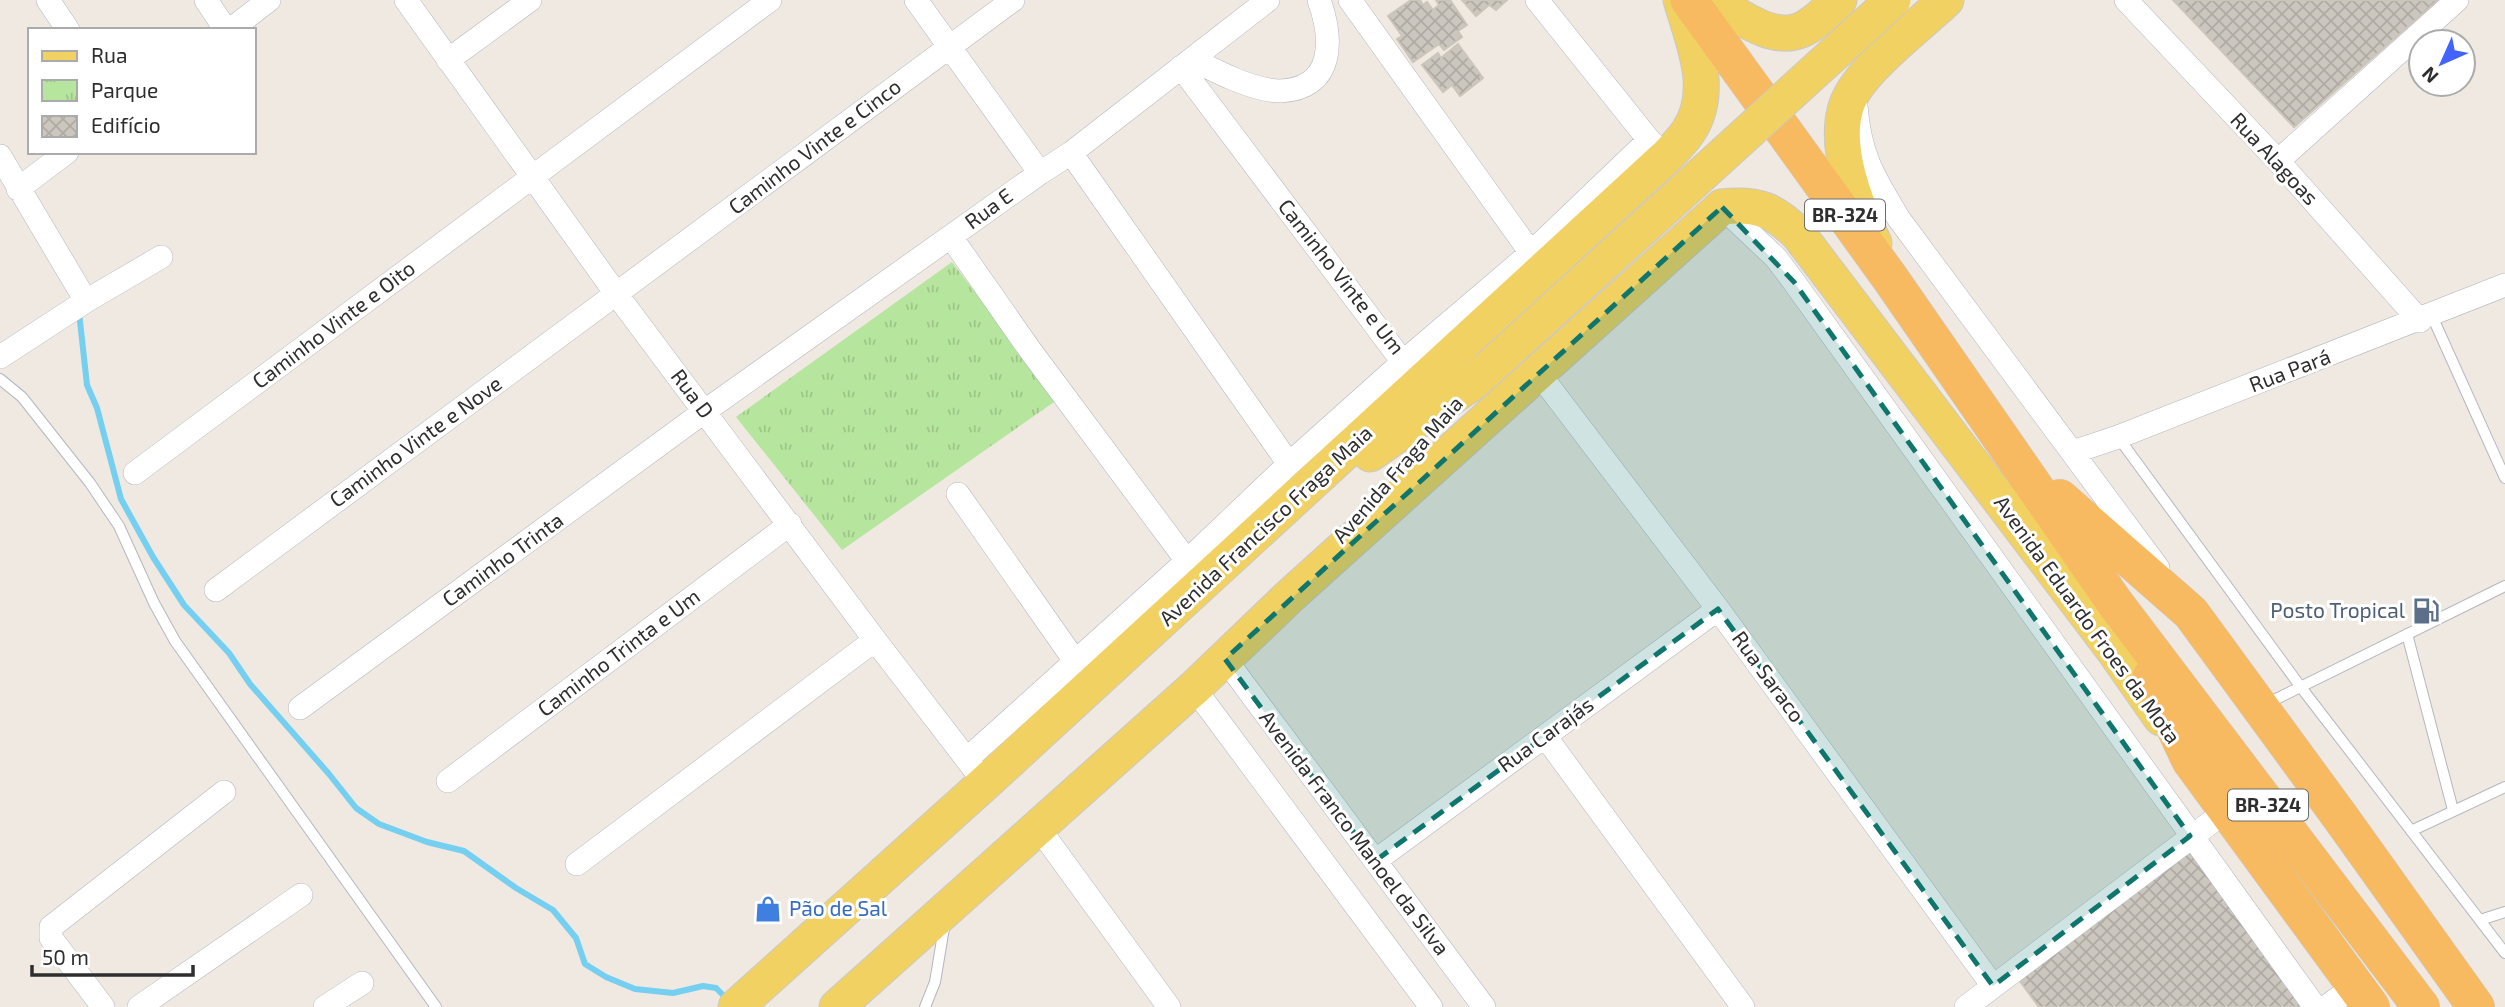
<svg xmlns="http://www.w3.org/2000/svg" width="2505" height="1007" viewBox="0 0 2505 1007" font-family="'Exo 2',sans-serif">
<defs>
<pattern id="park-tufts" width="24" height="20" patternUnits="userSpaceOnUse" patternTransform="scale(1.75)"><rect width="24" height="20" fill="#b6e59e"/><path d="M3 7l-1-3M5 7V3M7 7l1-3M15 17l-1-3M17 17v-4M19 17l1-3" fill="none" stroke="#9dc588"/></pattern>
<pattern id="building-cross-hatch" width="8" height="8" patternUnits="userSpaceOnUse" patternTransform="scale(1.75)"><rect width="8" height="8" fill="#cbc7bf"/><path d="M0 0l8 8M0 8l8-8" fill="none" stroke="#afaba4"/></pattern>
</defs>
<rect width="100%" height="100%" fill="#efe9e1"/>
<path fill="url(#park-tufts)" d="M 952,262 L 1057,400 L 842,550 L 736,417 Z"/>
<g fill="none" stroke-linecap="round" stroke-linejoin="round">
<path stroke="#75cff0" stroke-width="6" d="M 79,312 L 87,385 L 97,408 L 121,499 L 153,557 L 184,605 L 229,653 L 250,684 L 329,774 L 356,808 L 379,824 L 427,842 L 464,851 L 516,888 L 553,910 L 576,938 L 585,964 L 606,977 L 635,989 L 673,993 L 703,986 L 716,988 L 726,998"/>
</g>
<path fill="url(#building-cross-hatch)" stroke="#cbc5ba" stroke-width="2" d="M 1411,0 L 1420,0 L 1423,5 L 1427,2 L 1433,10 L 1439,5 L 1436,0 L 1450,0 L 1467,25 L 1458,31 L 1462,37 L 1444,50 L 1439,44 L 1413,62 L 1397,39 L 1402,36 L 1388,16 Z
M 1462,0 L 1507,0 L 1496,10 L 1489,5 L 1476,16 Z
M 2173,0 L 2438,0 L 2294,127 Z
M 1458,44 L 1483,78 L 1460,96 L 1452,85 L 1443,92 L 1422,65 L 1438,53 L 1441,58 Z
M 2189,848 L 2308,1007 L 2039,1007 L 2019,980 Z"/>
<g fill="none" stroke-linecap="round" stroke-linejoin="round">
<g stroke="#b4b7c1" stroke-width="12">
<path id="service" d="M 2432,316 L 2505,478
M 0,379 L 22,397 L 90,483 L 119,526 L 154,603 L 175,641 L 436,1007
M 2118,437 L 2300,686 L 2505,953
M 2407,634 L 2453,810
M 2266,704 L 2505,586
M 2411,831 L 2505,787
M 2480,920 L 2505,912
M 925,1007 L 935,982 L 945,922"/>
</g>
<g stroke="#b4b7c1" stroke-width="24">
<path id="minor" d="M 48,0 L 68,30
M 206,0 L 226,30
M 406,0 L 617,295 L 875,640 L 985,783
M 916,0 L 1040,173
M 1350,0 L 1531,253
M 1537,0 L 1649,140 L 1659,150
M 2126,0 L 2278,161 L 2420,321
M 230,30 L 269,0
M 1192,59 C 1215,71 1254,91 1280,91 C 1335,89 1333,39 1319,0
M 448,60 L 530,0
M 1181,67 L 1403,362 L 1531,253 L 1649,140
M 1856,106 C 1860,157 1874,177 1899,219 L 2158,568
M 1071,153 L 1289,464
M 0,156 L 86,301 L 161,257
M 2278,161 L 2457,0
M 18,189 L 67,152
M 1722,207 L 1776,258 L 1794,282 L 2315,1007
M 951,237 L 1030,350 L 1187,561
M 0,357 L 86,301
M 1537,371 L 1718,609 L 1993,986
M 2073,452 L 2118,437 L 2505,285
M 135,473 L 770,0
M 958,494 L 1075,661
M 216,590 L 1013,0
M 1225,659 L 1484,1007
M 1194,688 L 1431,1007
M 300,708 L 705,411 L 1040,173 L 1071,153 L 1268,0
M 1545,736 L 1743,1007
M 967,759 L 1187,561 L 1289,464 L 1403,362
M 448,781 L 790,524
M 1038,827 L 1169,1007
M 1375,861 L 1718,609
M 577,864 L 875,640
M 103,1007 L 51,938 L 51,927 L 224,792
M 139,1007 L 301,895
M 325,1007 L 362,983
M 1966,1007 L 2226,811
M 2326,1007 L 2356,985"/>
</g>
<g stroke="#c9c9c9" stroke-width="37">
<path id="primary" d="M 1711,0 C 1736,13 1771,43 1801,30 C 1815,24 1827,11 1839,0
M 1874,243 C 1856,206 1832,146 1847,104 C 1860,69 1919,26 1946,0
M 1370,454 L 1472,383 L 1488,369
M 736,1007 L 985,783 L 1666,157 C 1674,149 1682,141 1688,132 C 1716,91 1693,42 1681,0
M 837,1007 L 1194,688 L 1291,595 L 1722,207 C 1758,203 1774,210 1799,235 L 2112,648 L 2161,718"/>
</g>
<g stroke="#c9c9c9" stroke-width="38">
<path id="trunk" d="M 1689,0 L 1890,278 L 2115,603 L 2421,1007
M 2060,498 L 2191,613 L 2341,818 L 2476,1007
M 2151,677 L 2190,760 L 2371,1007"/>
</g>
<use href="#service" stroke="#fff" stroke-width="10"/>
<use href="#minor" stroke="#fff" stroke-width="23"/>
<use href="#primary" stroke="#f2d163" stroke-width="35"/>
<use href="#trunk" stroke="#f8ba60" stroke-width="37"/>
<g stroke="#c9c9c9" stroke-width="37" stroke-linecap="butt">
<path id="primary-bridge" d="M 1488,369 L 1893,0"/>
</g>
<use href="#primary-bridge" stroke="#f2d163" stroke-width="35"/>
</g>
<path fill="#0f766e" fill-opacity="0.2" stroke="#0f766e" stroke-width="5" stroke-dasharray="14 9" stroke-linejoin="round" d="M 1722,207 L 1794,282 L 2190,836 L 1993,986 L 1718,609 L 1375,861 L 1225,659 Z"/>
<defs>
<g id="fuel-bare" transform="scale(2.1)"><path d="M-5.5-6h7V0h2V4h1.3V-2.5L3-4.5l.8-.8L6-3V5H2.5V1h-1V6h-7ZM-4.2-4.7v3.2H.2V-4.7Z" fill="#5c6f8a" stroke="#fff" stroke-width="2.5" paint-order="stroke"/></g>
<g id="shop-bare" transform="scale(2.1)"><path d="M-5-2.5h2.3a2.7 3.5 0 0 1 5.4 0H5L5.5 6h-11ZM-1.5-2.5h3a1.5 2.3 0 0 0-3 0Z" fill="#3f7fe0" stroke="#fff" stroke-width="2.5" paint-order="stroke"/></g>
</defs>
<g fill-rule="evenodd">
<use href="#fuel-bare" x="2426" y="611"/>
<use href="#shop-bare" x="768" y="909"/>
</g>
<g text-anchor="middle" stroke-width="6" stroke-linejoin="round" paint-order="stroke">
<g fill="#fff" stroke="#6d6d6d" stroke-width="2">
<rect x="1805" y="199.5" width="80" height="31" rx="5"/>
<rect x="2228" y="789.5" width="80" height="31" rx="5"/>
</g>
<g font-size="19" font-weight="bold" fill="#2e2e2e">
<text x="1845" y="222">BR-324</text>
<text x="2268" y="812">BR-324</text>
</g>
<g font-size="21" fill="#2e2e2e" stroke="#fff">
<text transform="translate(815 147) rotate(-37)" y="7">Caminho Vinte e Cinco</text>
<text transform="translate(2274 159) rotate(47)" y="7">Rua Alagoas</text>
<text transform="translate(989 209) rotate(-36)" y="7">Rua E</text>
<text transform="translate(1341 277) rotate(52)" y="7">Caminho Vinte e Um</text>
<text transform="translate(334 325) rotate(-37)" y="7">Caminho Vinte e Oito</text>
<text transform="translate(2290 371) rotate(-21)" y="7">Rua Pará</text>
<text transform="translate(692 394) rotate(53)" y="7">Rua D</text>
<text transform="translate(416 442) rotate(-36)" y="7">Caminho Vinte e Nove</text>
<text transform="translate(1398 470) rotate(-49)" y="7">Avenida Fraga Maia</text>
<text transform="translate(1266 526) rotate(-43)" y="7">Avenida Francisco Fraga Maia</text>
<text transform="translate(503 560) rotate(-36)" y="7">Caminho Trinta</text>
<text transform="translate(2087 620) rotate(54)" y="7">Avenida Eduardo Froes da Mota</text>
<text transform="translate(619 653) rotate(-37)" y="7">Caminho Trinta e Um</text>
<text transform="translate(1768 677) rotate(54)" y="7">Rua Saraco</text>
<text transform="translate(1546 735) rotate(-36)" y="7">Rua Carajás</text>
<text transform="translate(1354 833) rotate(53)" y="7">Avenida Franco Manoel da Silva</text>
</g>
<g font-size="21" fill="#4e5e75" stroke="#fff" text-anchor="end">
<text x="2405" y="618">Posto Tropical</text>
</g>
<g font-size="21" fill="#366cbe" stroke="#fff" text-anchor="start">
<text x="789" y="916">Pão de Sal</text>
</g>
</g>
<rect x="28" y="28" width="228" height="126" fill="#ffffff" stroke="#ababab" stroke-width="2"/>
<rect x="42" y="51" width="35" height="10" fill="#f2d163" stroke="#ababab" stroke-width="2"/>
<text x="91" y="63" font-size="21" fill="#2e2e2e">Rua</text>
<rect x="42" y="80" width="35" height="21" fill="url(#park-tufts)" stroke="#ababab" stroke-width="2"/>
<text x="91" y="98" font-size="21" fill="#2e2e2e">Parque</text>
<rect x="42" y="116" width="35" height="21" fill="url(#building-cross-hatch)" stroke="#ababab" stroke-width="2"/>
<text x="91" y="133" font-size="21" fill="#2e2e2e">Edifício</text>
<g transform="translate(2442 63) rotate(225)"><circle r="33" fill="#ffffff" stroke="#ababab" stroke-width="2"/>
<path d="M0-5L12 26L0 18L-12 26Z" fill="#4264fb"/>
<text y="-10" font-size="19" font-weight="bold" text-anchor="middle" fill="#2e2e2e">N</text>
</g>
<path d="M32 965v10h161v-10" fill="none" stroke="#2e2e2e" stroke-width="3.5"/>
<text x="42" y="965" font-size="21" fill="#2e2e2e" stroke="#ffffff" stroke-width="5" paint-order="stroke">50 m</text>
</svg>
